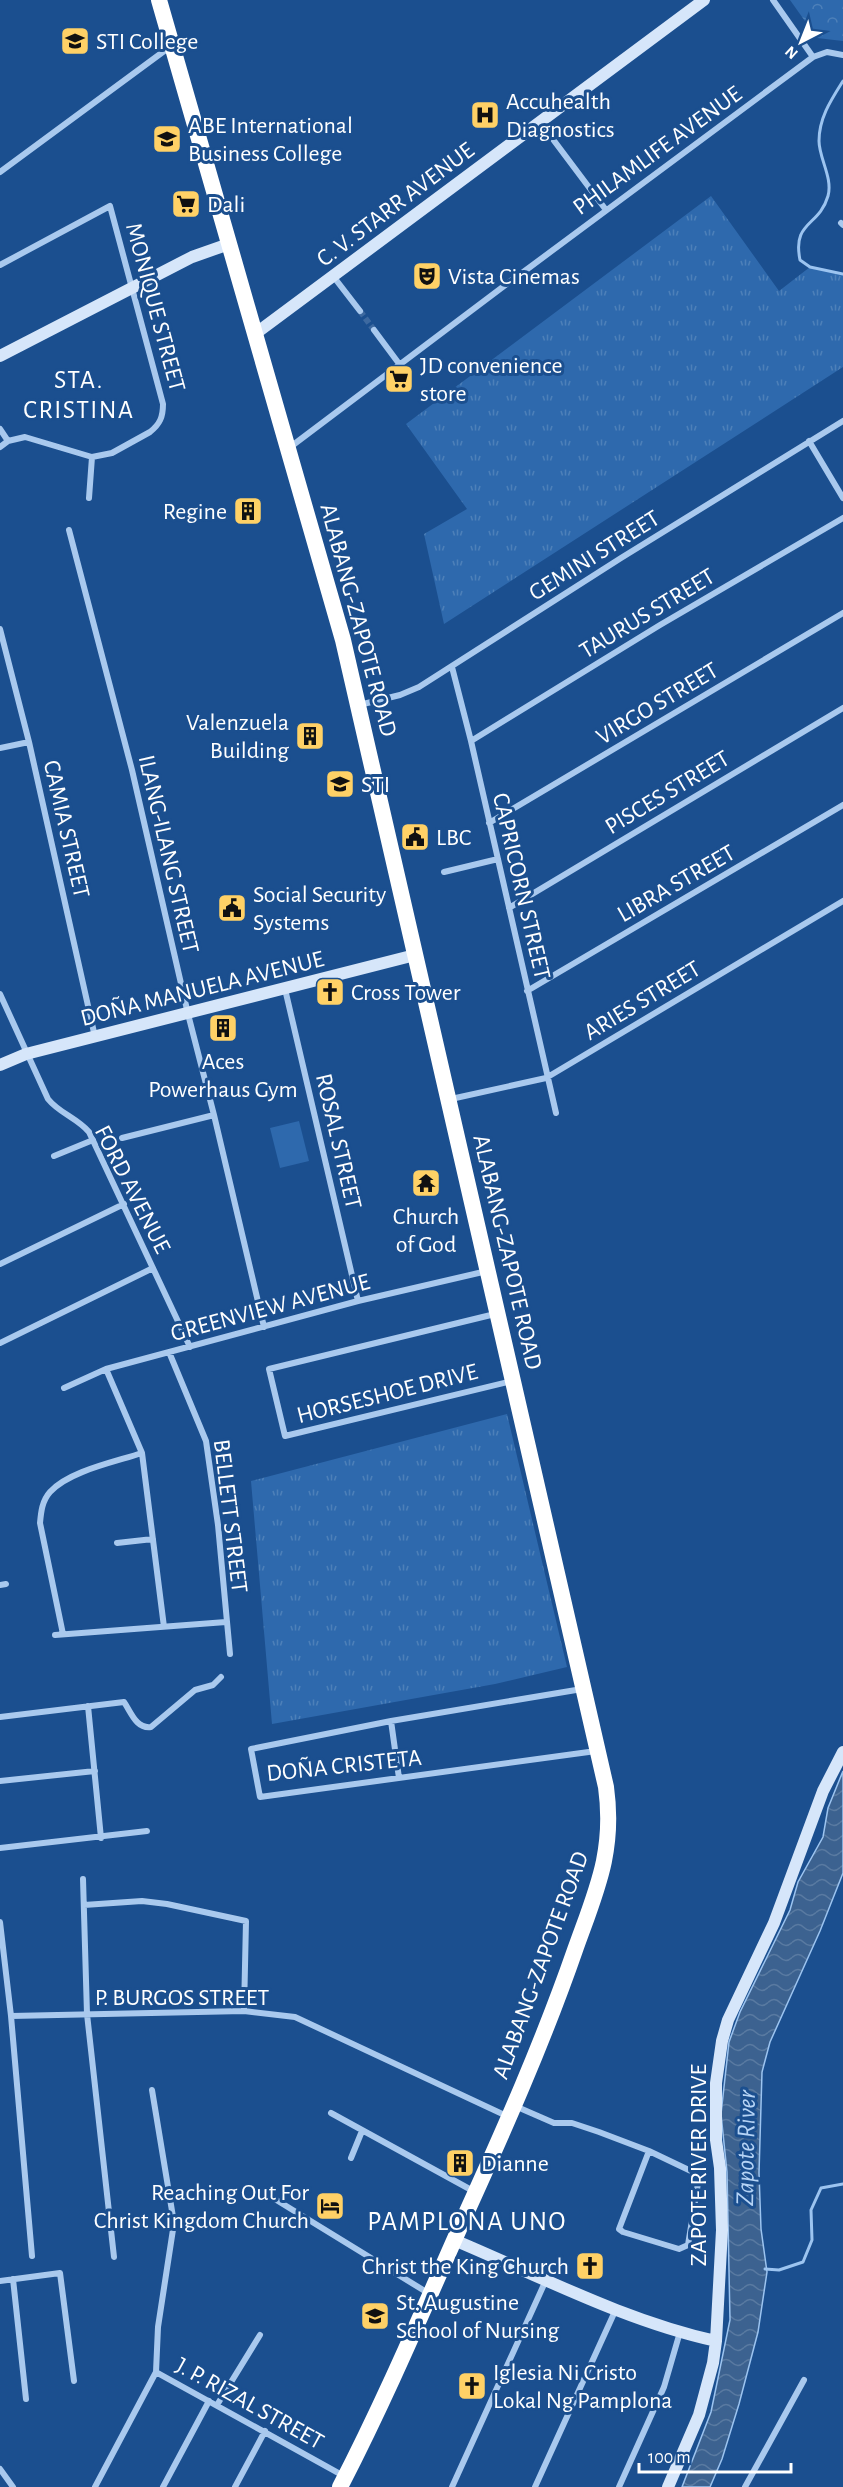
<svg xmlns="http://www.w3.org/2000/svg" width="843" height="2487" viewBox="0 0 843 2487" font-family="'Alegreya Sans',sans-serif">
<defs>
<pattern id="grass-tufts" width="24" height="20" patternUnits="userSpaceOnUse" patternTransform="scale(1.5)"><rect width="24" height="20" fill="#2e69ad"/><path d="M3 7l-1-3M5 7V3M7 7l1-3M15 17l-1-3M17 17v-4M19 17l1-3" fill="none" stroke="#4d80b9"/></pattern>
<pattern id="park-crowns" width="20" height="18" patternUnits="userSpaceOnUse" patternTransform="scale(1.5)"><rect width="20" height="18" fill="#2e69ad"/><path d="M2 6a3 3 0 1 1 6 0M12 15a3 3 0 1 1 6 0" fill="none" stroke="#4d80b9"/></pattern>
<pattern id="water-waves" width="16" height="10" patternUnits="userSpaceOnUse" patternTransform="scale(1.5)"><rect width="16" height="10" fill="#3c6290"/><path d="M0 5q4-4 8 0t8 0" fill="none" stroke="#597aa1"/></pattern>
</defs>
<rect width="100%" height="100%" fill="#1b4f8f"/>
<path fill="url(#grass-tufts)" d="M 711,196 L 779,291 L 810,267 L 843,274 L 843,367 L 444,624 L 424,534 L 467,509 L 406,424 Z
M 507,1414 L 567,1667 L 495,1684 L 272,1724 L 251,1481 Z"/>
<path fill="url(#park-crowns)" d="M 790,0 L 843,0 L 843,41 L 817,38 Z"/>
<path fill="#2e69ad" d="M 299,1121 L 309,1161 L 280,1168 L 270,1128 Z"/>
<path fill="url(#water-waves)" stroke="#9cc4f0" stroke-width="1.5" d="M 843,1771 L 843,1873 L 820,1931 L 770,2042 L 762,2072 L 759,2173 L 761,2229 L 767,2272 L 758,2332 L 739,2404 L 722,2459 L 710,2487 L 682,2487 L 711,2412 L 730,2320 L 727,2172 L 721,2114 L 729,2042 L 740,2012 L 790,1910 L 798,1882 L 823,1837 L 828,1808 Z"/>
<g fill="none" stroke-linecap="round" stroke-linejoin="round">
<path stroke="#9cc4f0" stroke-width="3" d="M 843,81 C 831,100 819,118 819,141 C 819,158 833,178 828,196 C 819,227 792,221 800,260 L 810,267 L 843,274
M 765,2269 L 779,2270 L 803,2262 L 812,2240 L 811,2210 L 821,2188 L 843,2184"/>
<path stroke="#3d69a0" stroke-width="6" stroke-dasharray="6 3" stroke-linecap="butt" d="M 360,311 L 374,330"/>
<path stroke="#a9c9ee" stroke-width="6" d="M 773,0 L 813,57
M 540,122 L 606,210
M 0,172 L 171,46
M 841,223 L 843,225
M 0,265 L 110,206 L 163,404 C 163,417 160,424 150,432 L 112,453 L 92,457 L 25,437 L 8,441 L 0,447
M 522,273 L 813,57 L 827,52 L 843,55
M 333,276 L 360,311
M 374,330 L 400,365
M 0,429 L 8,441
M 809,441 L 843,498
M 289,448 L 512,280
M 89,498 L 92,457
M 69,530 L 132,770 L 188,1014 L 214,1115 L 264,1327
M 0,629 L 29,742 L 95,1037
M 452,667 L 471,741 L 556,1113
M 359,705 L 400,695 L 419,687 L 621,558 L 843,421
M 471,741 L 660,625 L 843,518
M 0,748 L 29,742
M 489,823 L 843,613
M 444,872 L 498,859
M 509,908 L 843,708
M 285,989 L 358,1301
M 527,991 L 843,805
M 0,994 L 48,1099 C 59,1113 77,1118 89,1132 L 190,1347
M 451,1099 L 546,1078 L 843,901
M 122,1138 L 214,1115
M 54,1156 L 93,1140
M 0,1264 L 124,1204
M 495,1314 L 269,1369 L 285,1436 L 512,1381
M 0,1343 L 153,1268
M 169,1352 L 206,1441 L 218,1525 L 230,1654
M 106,1369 L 142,1453 L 164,1627
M 64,1388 L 106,1369 L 358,1301 L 487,1271
M 117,1543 L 153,1539
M 0,1585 L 6,1584
M 63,1634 L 40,1523 C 41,1512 42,1501 50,1492 C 69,1471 115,1462 142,1453
M 55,1635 L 226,1622
M 582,1689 L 391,1721 L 251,1749 L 260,1797 L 596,1751
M 88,1706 L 101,1838
M 0,1717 L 124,1702 C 131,1712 136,1729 151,1727 L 195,1690 L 213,1685 L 221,1677
M 391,1721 L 399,1778
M 0,1781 L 95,1771
M 0,1848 L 147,1831
M 83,1879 L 87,2014 L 114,2257
M 84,1905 L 142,1901 L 167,1904 L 246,1921 L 244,2011
M 0,1922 L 11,2016 L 32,2256
M 11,2016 L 244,2011 L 295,2017 L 509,2117
M 515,2106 L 554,2123 L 572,2123 L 599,2132 L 649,2151 L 693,2172 L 698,2183 L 688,2245 L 679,2249 L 623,2232 L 619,2229 L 649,2151
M 331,2113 L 475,2192
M 351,2158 L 362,2131
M 265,2193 L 428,2293
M 13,2279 L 26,2399
M 0,2281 L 60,2273 L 74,2381
M 156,2372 L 344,2476
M 217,2405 L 260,2335
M 0,2469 L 13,2487
M 95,2487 L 156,2372 L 158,2327 L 174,2223 L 152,2090
M 163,2487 L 209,2401
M 235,2487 L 265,2431
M 452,2487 L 546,2280
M 535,2487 L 616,2309
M 619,2487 L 664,2387 L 680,2332
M 745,2487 L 804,2380"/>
<path stroke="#d6e6fa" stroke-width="12" d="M 255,334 L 704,0
M 0,356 L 192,257 L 229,244
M 0,1065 L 26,1054 L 415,955
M 454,2240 C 540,2276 625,2321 716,2341
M 668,2487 L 699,2415 L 713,2363 L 716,2341 L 722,2230 L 720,2168 L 716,2140 L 716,2083 L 722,2041 L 728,2020 L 774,1923 L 823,1791 L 843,1752"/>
<path stroke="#fff" stroke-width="16" d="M 159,0 L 343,640 L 606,1787 C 615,1852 596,1891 575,1950 C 543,2042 504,2130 464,2218 C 424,2308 385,2400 340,2487"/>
</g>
<defs>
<g id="university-square" transform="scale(1.5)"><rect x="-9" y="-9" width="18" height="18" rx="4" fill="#ffd166" stroke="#1b4f8f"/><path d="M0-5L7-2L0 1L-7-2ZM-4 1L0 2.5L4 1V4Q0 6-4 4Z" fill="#111"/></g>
<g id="hospital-square" transform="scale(1.5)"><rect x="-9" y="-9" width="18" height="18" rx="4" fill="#ffd166" stroke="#1b4f8f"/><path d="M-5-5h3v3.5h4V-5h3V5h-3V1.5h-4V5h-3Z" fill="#111"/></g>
<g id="supermarket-square" transform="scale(1.5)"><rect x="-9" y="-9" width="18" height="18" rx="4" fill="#ffd166" stroke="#1b4f8f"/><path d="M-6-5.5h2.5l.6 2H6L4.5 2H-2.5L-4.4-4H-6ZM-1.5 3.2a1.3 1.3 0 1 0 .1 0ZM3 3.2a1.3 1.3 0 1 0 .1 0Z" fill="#111"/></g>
<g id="theatre-square" transform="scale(1.5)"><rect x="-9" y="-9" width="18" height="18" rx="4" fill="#ffd166" stroke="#1b4f8f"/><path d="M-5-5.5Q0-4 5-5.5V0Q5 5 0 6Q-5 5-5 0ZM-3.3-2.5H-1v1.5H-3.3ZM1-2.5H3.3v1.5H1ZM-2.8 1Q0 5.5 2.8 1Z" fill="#111"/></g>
<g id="building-square" transform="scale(1.5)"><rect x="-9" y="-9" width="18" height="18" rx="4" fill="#ffd166" stroke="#1b4f8f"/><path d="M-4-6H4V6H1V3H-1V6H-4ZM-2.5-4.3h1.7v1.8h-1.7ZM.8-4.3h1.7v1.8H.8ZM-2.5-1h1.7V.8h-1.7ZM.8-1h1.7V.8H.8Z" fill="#111"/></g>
<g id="civic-square" transform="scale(1.5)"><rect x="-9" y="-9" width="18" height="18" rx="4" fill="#ffd166" stroke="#1b4f8f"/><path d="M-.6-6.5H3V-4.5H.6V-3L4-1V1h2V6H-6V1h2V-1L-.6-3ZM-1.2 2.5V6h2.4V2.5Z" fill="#111"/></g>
<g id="church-square" transform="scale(1.5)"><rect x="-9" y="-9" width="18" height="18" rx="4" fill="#ffd166" stroke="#1b4f8f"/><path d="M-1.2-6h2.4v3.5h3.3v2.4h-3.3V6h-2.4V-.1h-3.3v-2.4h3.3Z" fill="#111"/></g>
<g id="temple-square" transform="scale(1.5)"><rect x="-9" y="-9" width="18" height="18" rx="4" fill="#ffd166" stroke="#1b4f8f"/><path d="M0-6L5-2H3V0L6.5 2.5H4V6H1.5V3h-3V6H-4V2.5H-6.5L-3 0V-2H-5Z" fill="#111"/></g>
<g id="hotel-square" transform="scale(1.5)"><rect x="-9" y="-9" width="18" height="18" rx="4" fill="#ffd166" stroke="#1b4f8f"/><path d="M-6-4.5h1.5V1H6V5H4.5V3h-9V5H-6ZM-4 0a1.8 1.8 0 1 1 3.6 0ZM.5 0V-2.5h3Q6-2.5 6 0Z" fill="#111"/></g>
</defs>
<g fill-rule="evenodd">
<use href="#university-square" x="75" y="41"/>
<use href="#hospital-square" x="485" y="115"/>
<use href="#university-square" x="167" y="139"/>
<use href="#supermarket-square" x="186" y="204"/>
<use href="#theatre-square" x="427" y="276"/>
<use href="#supermarket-square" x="399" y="379"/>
<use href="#building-square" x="248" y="511"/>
<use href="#building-square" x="310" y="736"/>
<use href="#university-square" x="340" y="784"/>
<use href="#civic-square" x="415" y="837"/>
<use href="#civic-square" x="232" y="908"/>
<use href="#church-square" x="330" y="992"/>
<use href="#building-square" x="223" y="1028"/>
<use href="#temple-square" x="426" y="1183"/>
<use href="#building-square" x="460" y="2163"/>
<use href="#hotel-square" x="330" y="2206"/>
<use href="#church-square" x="590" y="2266"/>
<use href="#university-square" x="375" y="2316"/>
<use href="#church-square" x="472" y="2386"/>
</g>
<g text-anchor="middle" stroke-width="6" stroke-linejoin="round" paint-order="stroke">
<g font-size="24" fill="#fff" stroke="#1b4f8f" text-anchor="start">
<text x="96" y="49">STI College</text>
<text x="506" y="109">Accuhealth<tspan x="506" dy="28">Diagnostics</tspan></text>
<text x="188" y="133">ABE International<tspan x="188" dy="28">Business College</tspan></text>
<text x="207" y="212">Dali</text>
<text x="448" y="284">Vista Cinemas</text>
<text x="420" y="373">JD convenience<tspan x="420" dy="28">store</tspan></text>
<text x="227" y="519" text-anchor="end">Regine</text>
<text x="289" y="730" text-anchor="end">Valenzuela<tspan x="289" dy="28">Building</tspan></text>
<text x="361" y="792">STI</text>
<text x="436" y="845">LBC</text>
<text x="253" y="902">Social Security<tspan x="253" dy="28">Systems</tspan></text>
<text x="351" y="1000">Cross Tower</text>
<text x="223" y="1069" text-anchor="middle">Aces<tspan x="223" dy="28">Powerhaus Gym</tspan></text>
<text x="426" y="1224" text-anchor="middle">Church<tspan x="426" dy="28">of God</tspan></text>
<text x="481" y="2171">Dianne</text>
<text x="309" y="2200" text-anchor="end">Reaching Out For<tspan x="309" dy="28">Christ Kingdom Church</tspan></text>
<text x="569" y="2274" text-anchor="end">Christ the King Church</text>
<text x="396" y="2310">St. Augustine<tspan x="396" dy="28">School of Nursing</tspan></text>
<text x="493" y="2380">Iglesia Ni Cristo<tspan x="493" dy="28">Lokal Ng Pamplona</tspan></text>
</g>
<g font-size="24" fill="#fff" stroke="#1b4f8f">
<text transform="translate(657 150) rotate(-36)" y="8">PHILAMLIFE AVENUE</text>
<text transform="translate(395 204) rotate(-37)" y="8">C. V. STARR AVENUE</text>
<text transform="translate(156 307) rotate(75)" y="8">MONIQUE STREET</text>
<text transform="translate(594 555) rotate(-32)" y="8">GEMINI STREET</text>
<text transform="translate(647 613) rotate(-31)" y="8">TAURUS STREET</text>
<text transform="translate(359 620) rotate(75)" y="8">ALABANG-ZAPOTE ROAD</text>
<text transform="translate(657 703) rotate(-31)" y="8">VIRGO STREET</text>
<text transform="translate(667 792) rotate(-31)" y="8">PISCES STREET</text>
<text transform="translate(67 829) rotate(77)" y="8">CAMIA STREET</text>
<text transform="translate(169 854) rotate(77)" y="8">ILANG-ILANG STREET</text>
<text transform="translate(676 883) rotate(-30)" y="8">LIBRA STREET</text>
<text transform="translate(522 886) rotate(77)" y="8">CAPRICORN STREET</text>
<text transform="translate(202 988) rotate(-14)" y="8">DOÑA MANUELA AVENUE</text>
<text transform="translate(642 1000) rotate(-31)" y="8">ARIES STREET</text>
<text transform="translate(339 1141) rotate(77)" y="8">ROSAL STREET</text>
<text transform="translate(133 1189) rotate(63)" y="8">FORD AVENUE</text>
<text transform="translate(508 1252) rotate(77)" y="8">ALABANG-ZAPOTE ROAD</text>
<text transform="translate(270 1307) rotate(-15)" y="8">GREENVIEW AVENUE</text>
<text transform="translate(387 1393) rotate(-14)" y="8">HORSESHOE DRIVE</text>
<text transform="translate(231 1516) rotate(83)" y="8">BELLETT STREET</text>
<text transform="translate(344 1765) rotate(-6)" y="8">DOÑA CRISTETA</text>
<text transform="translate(540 1965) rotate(-70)" y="8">ALABANG-ZAPOTE ROAD</text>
<text x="182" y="2005">P. BURGOS STREET</text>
<text transform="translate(698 2165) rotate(-90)" y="8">ZAPOTE RIVER DRIVE</text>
<text transform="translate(250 2403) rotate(29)" y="8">J. P. RIZAL STREET</text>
</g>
<g font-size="26" letter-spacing="1.5" fill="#fff" stroke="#1b4f8f">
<text x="79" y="388">STA.<tspan x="79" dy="30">CRISTINA</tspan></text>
</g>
<g font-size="26" font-style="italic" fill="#b5d3f5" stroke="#1b4f8f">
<text transform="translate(745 2148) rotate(-89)" y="9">Zapote River</text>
</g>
<g font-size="27" letter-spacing="1.5" fill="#fff" stroke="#1b4f8f">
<text x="467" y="2230">PAMPLONA UNO</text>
</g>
</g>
<g transform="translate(801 42) rotate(222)" stroke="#1b4f8f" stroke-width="4.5" paint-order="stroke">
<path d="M0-4.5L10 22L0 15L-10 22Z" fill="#ffffff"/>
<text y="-9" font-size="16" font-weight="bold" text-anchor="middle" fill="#ffffff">N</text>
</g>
<path d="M639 2463v9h152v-9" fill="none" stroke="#ffffff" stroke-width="3"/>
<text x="648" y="2463" font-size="18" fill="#ffffff" stroke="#1b4f8f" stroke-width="4.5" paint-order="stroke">100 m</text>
</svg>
